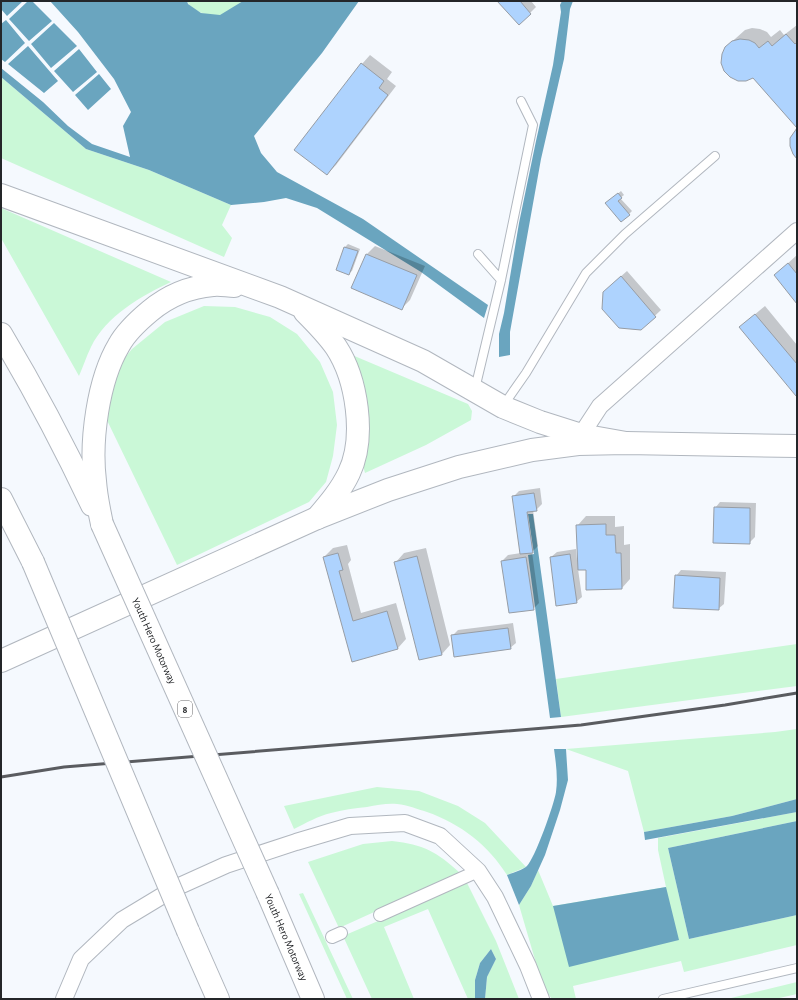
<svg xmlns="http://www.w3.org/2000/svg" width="798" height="1000" viewBox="0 0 798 1000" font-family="'Alegreya Sans',sans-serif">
<rect width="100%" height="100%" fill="#f5f9fe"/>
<path fill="#caf8d7" d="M 187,1 L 243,1 C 237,5 228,13 221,15 C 211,18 191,11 187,1 Z
M 1,77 L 86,149 L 149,170 L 231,205 L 222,225 L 232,238 L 224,257 L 1,158 Z
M 1,208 L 171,282 C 141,296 106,316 91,347 C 86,357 83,367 79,376 L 1,238 Z
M 204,306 L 235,307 L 270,317 L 297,334 L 320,362 L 333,392 L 337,425 L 333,456 L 326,482 L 309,502 L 177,565 L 103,412 L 123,360 L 132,349 L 165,322 Z
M 345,352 L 468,404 L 472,411 L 471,420 L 426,445 L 365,473 L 362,462 Z
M 797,644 L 797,686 L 561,717 L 556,679 Z
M 797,729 L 797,799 L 732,816 L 644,832 L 628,771 L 566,749 L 775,732 Z
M 377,787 L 419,791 L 458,806 L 485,823 L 526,867 L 507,875 C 488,845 461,824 427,812 C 417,809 408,805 397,804 C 388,803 377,805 367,807 C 355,808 342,810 331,813 C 318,816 306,823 294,829 L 284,806 Z
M 797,812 L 797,821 L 668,848 L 689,939 L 797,915 L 797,945 L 684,972 L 681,961 L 573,986 L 576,999 L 552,999 L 543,987 L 519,905 L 531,886 L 538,870 L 553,906 L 666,887 L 658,850 L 658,838 Z
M 392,841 C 424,845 436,851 460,873 L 339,928 L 308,862 L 363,844 Z
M 467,883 L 496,941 L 519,999 L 485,999 L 487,977 L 496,959 L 491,949 L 480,963 L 475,980 L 475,999 L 468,999 L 428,909 L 384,927 L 414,999 L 372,999 L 343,936 Z
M 303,893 L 353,999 L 347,999 L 299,894 Z
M 797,982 L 797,994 L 775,999 L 727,999 Z"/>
<path fill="#6aa5bf" d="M 1,1 L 23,1 L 7,16 L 1,9 Z
M 28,1 L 32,1 L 52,21 L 29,41 L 9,19 Z
M 50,1 L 187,1 L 188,4 L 201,13 L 220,15 L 243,1 L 359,1 L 322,53 L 254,136 L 261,153 L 277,172 L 363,219 L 488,305 L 484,318 L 421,272 L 317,208 L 286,198 L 264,202 L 231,205 L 149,170 L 86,149 L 1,77 L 1,68 L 43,102 L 68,126 L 92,144 L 130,157 L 123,126 L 131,112 L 114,79 L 78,32 Z
M 562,1 L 573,1 L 570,9 L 564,59 L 541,159 L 510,332 L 510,355 L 499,357 L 499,334 L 504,313 L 519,223 L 536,141 L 553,65 L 561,12 L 560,5 Z
M 6,20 L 25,43 L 5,62 L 1,59 L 1,24 Z
M 54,23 L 77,46 L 51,68 L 31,44 Z
M 28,46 L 58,81 L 44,93 L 8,64 Z
M 79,49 L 97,72 L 73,92 L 54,71 Z
M 99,74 L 111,89 L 88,110 L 75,95 Z
M 528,514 L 533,514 L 561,717 L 550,718 L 528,555 L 534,554 Z
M 554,749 L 566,749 L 568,780 L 560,810 L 545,855 L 531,886 L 519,905 L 507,875 C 513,873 522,870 527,866 C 535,858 554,805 556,792 C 558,778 556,763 554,749 Z
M 797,799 L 797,812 L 645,840 L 644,832 L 732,816 Z
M 797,821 L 797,915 L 689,939 L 668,848 Z
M 666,887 L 679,940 L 569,967 L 553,906 Z
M 491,949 L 496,959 L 487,977 L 485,999 L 475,999 L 475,980 L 480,963 Z"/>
<path fill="#0003" d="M 498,1 L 531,1 L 536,7 L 519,24 Z
M 797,25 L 797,127 L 726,47 L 745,30 L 752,28 L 760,29 L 767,32 L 771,37 L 780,30 L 784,35 Z
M 370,55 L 392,72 L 387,79 L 396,86 L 336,165 L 327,174 L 362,64 Z
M 621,191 L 624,195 L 620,198 L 632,211 L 629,214 L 609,201 Z
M 348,244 L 360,249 L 352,271 L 349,273 L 337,269 L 345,247 Z
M 375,246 L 425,266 L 410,300 L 401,309 L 367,254 Z
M 797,255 L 797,302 L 775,275 Z
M 627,271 L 661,310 L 641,329 L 610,286 Z
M 765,306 L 797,345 L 797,394 L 740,327 Z
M 540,488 L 542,504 L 536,510 L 533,510 L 538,546 L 532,552 L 539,603 L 533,609 L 502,561 L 508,555 L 521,553 L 513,497 L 519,491 Z
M 720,502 L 756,503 L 755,537 L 749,543 L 715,508 Z
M 586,516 L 615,516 L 615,527 L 624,526 L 624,545 L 630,544 L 630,579 L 622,588 L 587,569 L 578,569 L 582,597 L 576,602 L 551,557 L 557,552 L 576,549 L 577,560 L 579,560 L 578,525 Z
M 347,545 L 351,560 L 348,564 L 361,613 L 396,603 L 406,639 L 398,648 L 353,661 L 324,557 L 333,548 Z
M 426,548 L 450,645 L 442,654 L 396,562 L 404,553 Z
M 681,570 L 726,572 L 724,604 L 718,609 L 676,576 Z
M 513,623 L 516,643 L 510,648 L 452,636 L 458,630 Z"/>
<path fill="#aed3fe" stroke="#979da5" d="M 497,1 L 520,1 L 531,14 L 519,25 Z
M 786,34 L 795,44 L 797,42 L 797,159 L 793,154 L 790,146 L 790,138 L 797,128 L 753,78 L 746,81 L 738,81 L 730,77 L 724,71 L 721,63 L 722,54 L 725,47 L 732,41 L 740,39 L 749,40 L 755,43 L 759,48 L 768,41 L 772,46 Z
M 361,63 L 384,81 L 379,88 L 388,95 L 327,175 L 294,150 Z
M 618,193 L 622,198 L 618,201 L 630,215 L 621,222 L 605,203 Z
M 344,247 L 358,251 L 349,275 L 336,270 Z
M 366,254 L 417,275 L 402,310 L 351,288 Z
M 788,263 L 797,274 L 797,304 L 774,275 Z
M 621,276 L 656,317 L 641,330 L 619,328 L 602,309 L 603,292 Z
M 755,314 L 797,364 L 797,395 L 796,396 L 739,327 Z
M 534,493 L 537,511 L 527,512 L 533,553 L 520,554 L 512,496 Z
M 714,507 L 750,508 L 750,544 L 713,543 Z
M 606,524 L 606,535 L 615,535 L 616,553 L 621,553 L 622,589 L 586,590 L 586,570 L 578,570 L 576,525 Z
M 338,553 L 343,570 L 339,571 L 353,621 L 387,611 L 398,649 L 352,662 L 323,557 Z
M 570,554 L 577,603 L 556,606 L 550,557 Z
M 417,556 L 442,655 L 419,660 L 394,562 Z
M 526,557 L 534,610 L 509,613 L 501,561 Z
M 675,575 L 720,578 L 719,610 L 673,608 Z
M 508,628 L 511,649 L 454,657 L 451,635 Z"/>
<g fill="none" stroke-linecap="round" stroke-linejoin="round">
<g stroke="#b1b7bf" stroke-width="10">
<path id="service" d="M 478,254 L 501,280
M 475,389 L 501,280 L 533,125 L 521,101
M 503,406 L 526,373 L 586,273 L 625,234 L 715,156
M 663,999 L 797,968"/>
</g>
<g stroke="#b1b7bf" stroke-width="14">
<path id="pedestrian" d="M 380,915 L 478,871
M 332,937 L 341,933"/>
</g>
<g stroke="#b1b7bf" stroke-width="18">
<path id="minor" d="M 581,435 L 600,406 L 797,231
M 64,999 L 81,959 L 122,920 L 175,888 L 226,865 L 296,842 L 350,826 L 405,823 L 440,836 L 478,871 L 495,897 L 528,966 L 541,999"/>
</g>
<g stroke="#b1b7bf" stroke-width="24">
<path id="secondary" d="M 1,661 L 317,518 L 388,490 L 459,467 L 532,450 L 578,444 L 626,443 L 797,446"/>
</g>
<g stroke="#b1b7bf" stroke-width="24">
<g id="motorway">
<path d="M 1,195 L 280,297 L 423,361 L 503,407 L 540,422 L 581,435 L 626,443"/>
<path d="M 305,312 C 316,323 327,334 336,347 C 357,379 366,437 349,473 C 341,490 329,504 317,518"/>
<path d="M 1,334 C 34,389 64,446 92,505"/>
<path d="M 1,499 L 33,562"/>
<path d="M 102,524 C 99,510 96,496 95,481 C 90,441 98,380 119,345 C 126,332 138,321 150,311 C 168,296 189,287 213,285 C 220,284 228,286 234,286"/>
<path id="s1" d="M 268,894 L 313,999"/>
<path d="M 188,931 L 218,999"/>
</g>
</g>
<use href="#service" stroke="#fff" stroke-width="8"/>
<use href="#pedestrian" stroke="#fff" stroke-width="12"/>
<use href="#minor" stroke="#fff" stroke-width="16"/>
<use href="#secondary" stroke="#fff" stroke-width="22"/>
<use href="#motorway" stroke="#fff" stroke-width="22"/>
<path stroke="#5a5c60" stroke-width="3" d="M 1,777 L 64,767 L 581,725 L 725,705 L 797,693"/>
<g stroke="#b1b7bf" stroke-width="24" stroke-linecap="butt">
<g id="motorway-bridge">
<path id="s2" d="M 102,524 L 268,894"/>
<path d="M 33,562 L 188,931"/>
</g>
</g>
<use href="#motorway-bridge" stroke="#fff" stroke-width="22"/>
</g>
<g text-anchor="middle" stroke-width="4" stroke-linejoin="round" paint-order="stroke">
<rect fill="#fff" stroke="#666769" stroke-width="1" x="178" y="701" width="14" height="16" rx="3"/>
<g font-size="10" font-weight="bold" fill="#242629">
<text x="185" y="713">8</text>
</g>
<g font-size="11" fill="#242629" stroke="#fff">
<text dy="4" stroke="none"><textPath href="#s2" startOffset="128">Youth Hero Motorway</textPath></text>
<text dy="4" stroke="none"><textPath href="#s1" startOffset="47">Youth Hero Motorway</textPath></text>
</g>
</g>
<rect width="798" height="1000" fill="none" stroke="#242629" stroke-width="4"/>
</svg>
